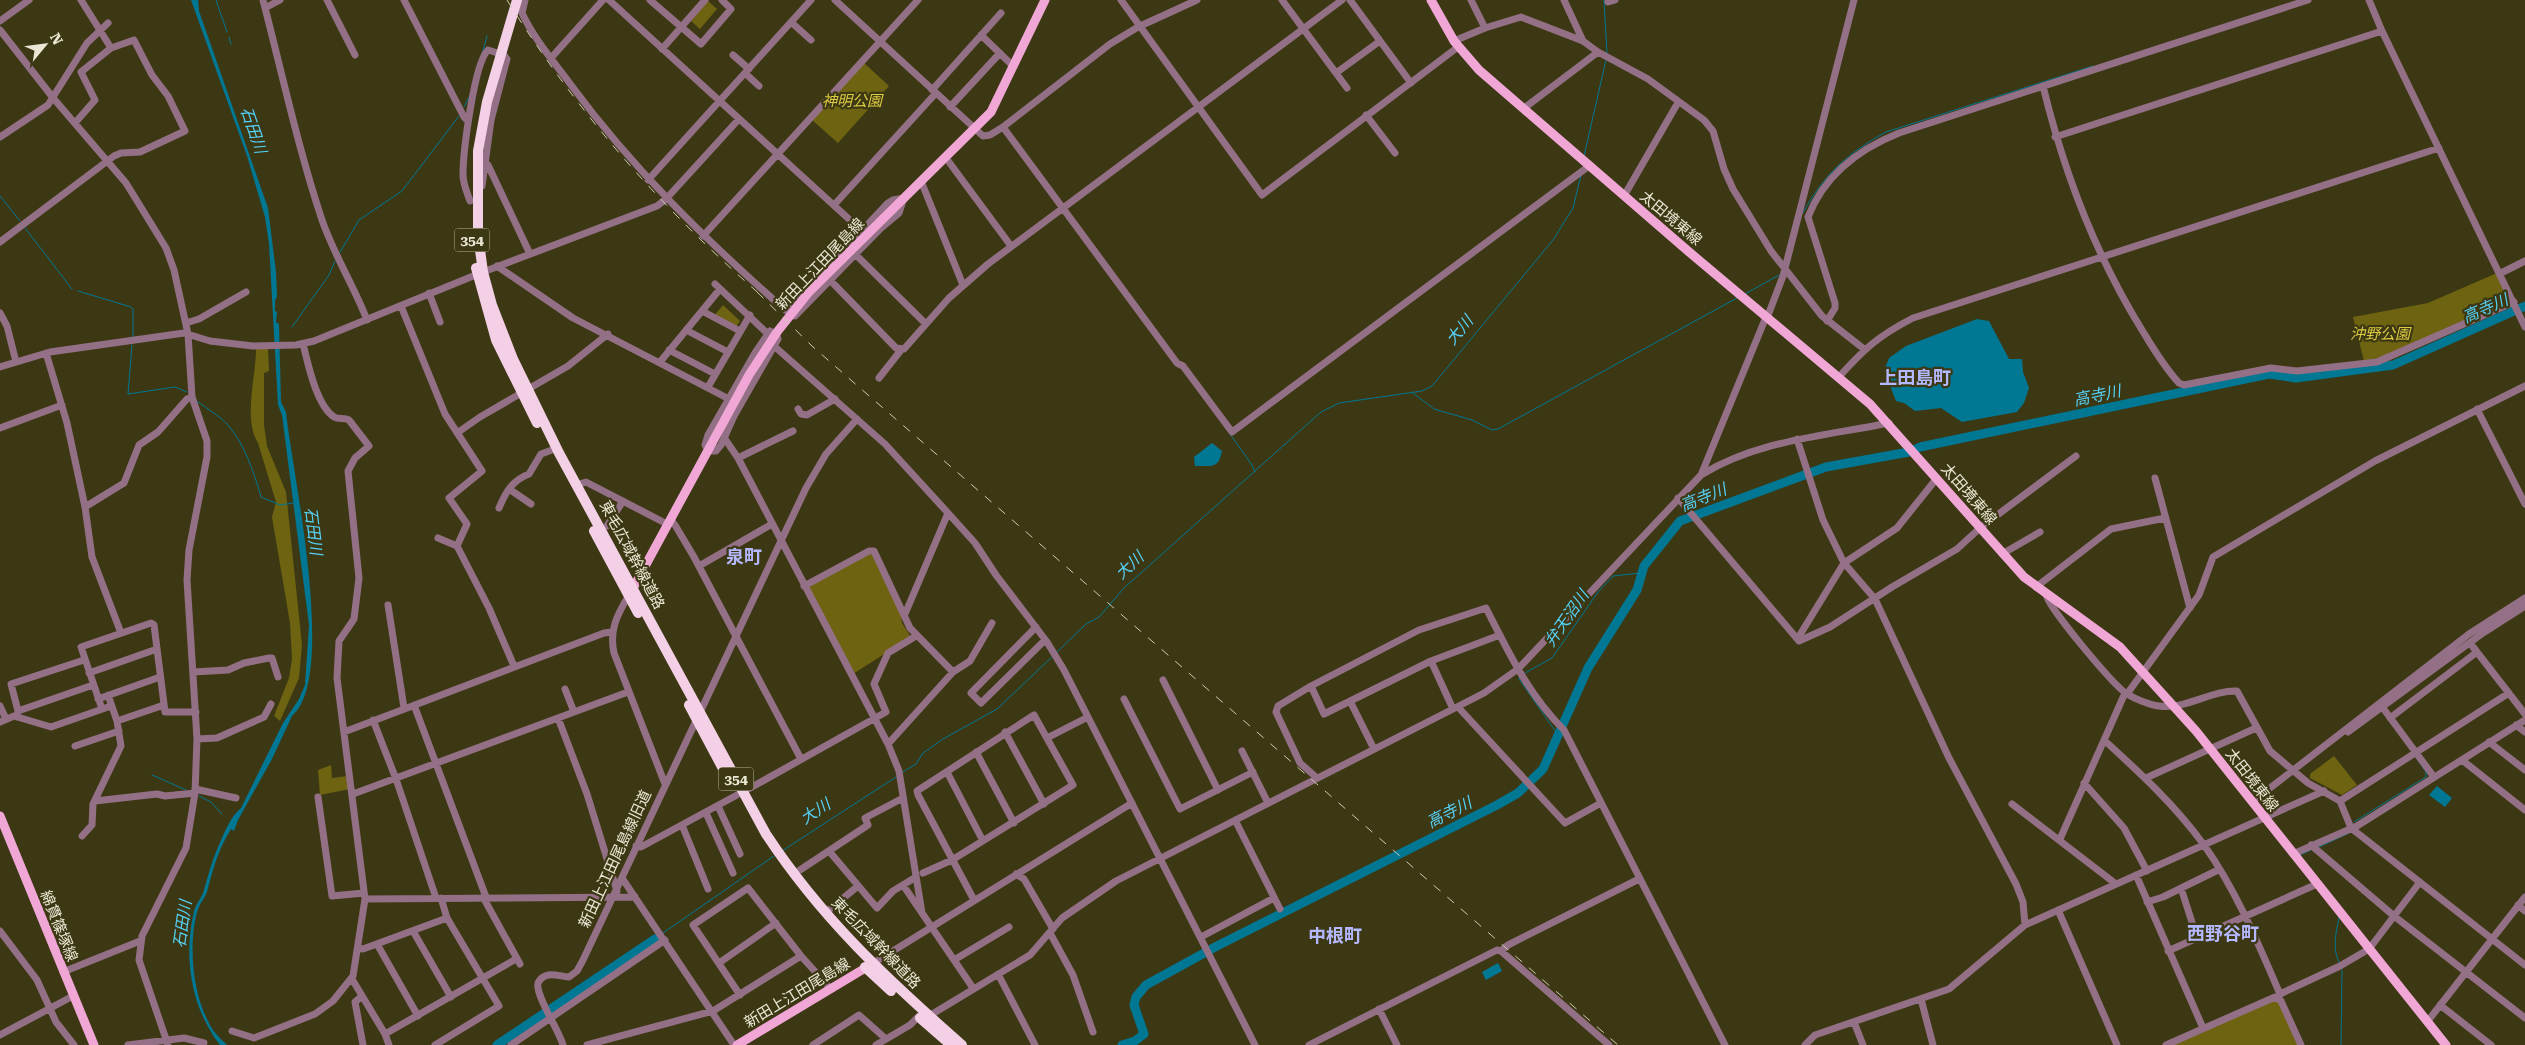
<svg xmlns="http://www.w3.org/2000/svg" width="2525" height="1045" viewBox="0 0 2525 1045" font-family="'Roboto Serif','Noto Sans JP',serif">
<rect width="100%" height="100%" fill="#3d3814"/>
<path fill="#6d6310" d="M 708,1 L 717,9 L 700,29 L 691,21 Z
M 863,62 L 889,86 L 838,143 L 812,120 Z
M 2497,273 L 2508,299 L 2507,302 L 2383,357 L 2364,361 L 2353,317 L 2428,303 Z
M 723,305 L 740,321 L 736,327 L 714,316 Z
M 256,349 L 268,349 L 269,371 L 264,373 L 264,425 L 267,446 L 286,492 L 302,645 L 299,678 L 280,721 L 274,716 L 289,678 L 292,659 L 290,623 L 272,517 L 276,502 L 258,443 C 243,419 256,377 256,349 Z
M 870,553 L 874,554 L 901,615 L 902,623 L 911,637 L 853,674 L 807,586 Z
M 2334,756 L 2357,785 L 2342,795 L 2310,778 L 2310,774 Z
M 331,765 L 332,778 L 348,776 L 350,789 L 320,795 L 318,770 Z
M 2277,999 L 2298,1045 L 2171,1045 Z"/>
<path fill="#007793" d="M 191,0 L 198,0 L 199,11 L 268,208 L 276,272 L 277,296 L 275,301 L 275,311 L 277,312 L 276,322 L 279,324 L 281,402 L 286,412 C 292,471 338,677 292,716 L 272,759 L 238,820 L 234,831 L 231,829 C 218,850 213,869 207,892 C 205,898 200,903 198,909 C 188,941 192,991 208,1021 C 212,1031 220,1038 227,1045 L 220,1045 C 191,1008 183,957 194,911 C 196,903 202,898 204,890 C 208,875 212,861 218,847 C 224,834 230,817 241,808 L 283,723 L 299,699 L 305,685 L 309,625 L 282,415 L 278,405 L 269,244 L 265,217 L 247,156 Z
M 1977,319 L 1989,321 L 2009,359 L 2022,359 L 2023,372 L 2029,388 L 2024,403 L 2017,412 L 1962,422 L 1941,408 L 1915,411 L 1904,403 L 1896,401 L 1884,371 L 1889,358 L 1906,346 Z
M 1212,443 L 1222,451 C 1218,471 1210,465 1195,466 L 1194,457 Z
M 2437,786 L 2452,798 L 2445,807 L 2429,795 Z
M 1498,963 L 1502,971 L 1486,980 L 1482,972 Z"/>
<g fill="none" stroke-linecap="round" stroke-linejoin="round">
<path stroke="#007793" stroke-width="1" d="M 216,0 L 227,32
M 1604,0 L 1607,54
M 229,37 L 231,44
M 482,55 L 487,36
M 464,107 L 469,97
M 1584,156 L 1606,60
M 0,196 L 20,221
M 1803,213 C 1823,175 1848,153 1886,132 L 2093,66
M 25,228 L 72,289
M 339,254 L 359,220 L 402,191 L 459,116
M 78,291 L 131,307 L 133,309 L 133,338
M 1745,294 L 1779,275
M 292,327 L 329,275 L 335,261
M 132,345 L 128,394 L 175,387 L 187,392
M 1413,393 L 1434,409 L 1472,420 L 1492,430 L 1498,429 L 1737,298
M 197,401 C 207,409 220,416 228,425 C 244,443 255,475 261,497 L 280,505 L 293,503
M 1230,434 L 1252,465 L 1255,472
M 1056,653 L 1086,624 L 1099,617 L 1124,588 L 1321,412 L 1339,403 L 1422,391 L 1432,386 L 1553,240 L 1573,208 L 1581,175
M 1525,673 L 1552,658 L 1598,592 L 1613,576 L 1641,573
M 1520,677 L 1519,679 L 1558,735
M 901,773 L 916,764 L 923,753 L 943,739 L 997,709 L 1053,656
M 152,775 L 186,790
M 199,796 L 211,802 L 222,814
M 2354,822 L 2426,777 L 2426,772 L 2415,756
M 2319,847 L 2349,833
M 782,851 L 896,777
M 2300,855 L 2311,850
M 663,933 L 774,856
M 2339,962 C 2332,949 2336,932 2339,918
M 2341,1045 L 2342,970"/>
<path stroke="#007793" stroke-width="9" d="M 497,1045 L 655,939
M 1122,1045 L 1135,1041 L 1144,1034 L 1134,1005 L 1136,997 L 1146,985 L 1217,946 L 1497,805 L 1518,793 L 1543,769 L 1588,668 L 1637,590 L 1644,566 L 1680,521 L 1826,467 L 1909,452 L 1920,447 L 2269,374 L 2296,378 L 2393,365 L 2525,306"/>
<path stroke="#947086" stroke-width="7" d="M 81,0 L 111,48
M 263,0 C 282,73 298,148 322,220 C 334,255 354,286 367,320
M 327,0 L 355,55
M 404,0 L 464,117 L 468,121
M 525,0 L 522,13 C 534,39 554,62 571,85 C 633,169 706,240 784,309 L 795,316 L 881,228 L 899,213 L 904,198 L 893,200 L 888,203 L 787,310
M 609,0 L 862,231
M 650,0 L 701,44 L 731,9 L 722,0
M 835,0 L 983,136 L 990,135 L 1003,127 L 1110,44 L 1138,27 L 1197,0
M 1121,0 L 1262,195 L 1458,47
M 1282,0 L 1347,88
M 1350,0 L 1411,83
M 1471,0 L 1485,28
M 1564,0 L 1583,41
M 2369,0 L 2382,31 L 2525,327
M 1608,2 L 1615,0
M 265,8 L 280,0
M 0,21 L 29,0
M 791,22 L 811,40
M 0,30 L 54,99 L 126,183 L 166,248 L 174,270 L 188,334 L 192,397 L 207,441 L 207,457 L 189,550 L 187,580 L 197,739 L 195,793 L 186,848 L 142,936 L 139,960 L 168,1045
M 981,35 L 1013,66
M 1454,41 L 1485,28 L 1521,17 L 1583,41 L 1598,52 L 1648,79 L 1704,120 L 1713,131 L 1724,169 L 1733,189 L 1771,251 L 1822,316 L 1864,349
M 662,49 L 705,0
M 733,55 L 749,69
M 551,58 L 603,0
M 745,73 L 759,86
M 1336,73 L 1380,41
M 2043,86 C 2064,173 2095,254 2142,330 C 2153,348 2164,367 2179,383 L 2184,385 L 2271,368 L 2297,371 L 2377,362 L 2514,302
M 932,90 L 1001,13
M 950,107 L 1000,53
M 1523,109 L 1598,52
M 1366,115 L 1395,153
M 1003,127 L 1177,363 L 1183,366 L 1232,432 L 1589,166
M 0,137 L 48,105 L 87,43 L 108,23
M 2055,137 L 2382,31
M 946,158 L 1011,246
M 485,163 L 488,165 L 530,254
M 648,180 L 811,0
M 921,181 L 963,285
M 1624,196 L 1676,106
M 470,201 C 467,192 463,184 463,175 C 463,153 474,63 488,50 L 504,55 L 507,59 L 491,120 L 482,186
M 834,205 L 936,93
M 703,236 L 918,0
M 0,242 L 114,156 L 121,153 L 140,152 L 185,131 L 168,96 L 152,75 L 134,40 L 111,48 L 81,72 L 95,100 L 75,123
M 855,254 L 926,324
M 497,266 L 573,318 L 729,399
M 2501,273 L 2525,261
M 827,277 L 896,348 L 904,349 L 949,298 L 988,264 L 1342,0
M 715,284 L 768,334
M 429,293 L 440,322
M 401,306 L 445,414 L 482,471 L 449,498 L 467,524 L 457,546
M 702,311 L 740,331
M 0,313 L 7,326 L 16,362
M 1767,318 L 1783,276 L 1854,0
M 1827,321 L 1835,308 L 1835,303 L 1808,217 C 1824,176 1859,149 1899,133 L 2308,0
M 186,323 L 199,319 L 246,292
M 686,330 L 728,352
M 770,331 L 777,335 L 778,339 L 734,416 L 721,445 L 716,451 L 708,451 L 705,445 L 708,435 L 755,353 Z
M 774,346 L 885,444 L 948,513 L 975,543 L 996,575 L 1047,642 L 1064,670 L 1255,1045
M 669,350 L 715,374
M 46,353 L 67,423 L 85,507 L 92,557 L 121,633
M 660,362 L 720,289
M 0,367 L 50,352 L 184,333 L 210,341 L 253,346 L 296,345 L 314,341 L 483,272 L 657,206 L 666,199 L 739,119
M 879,378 L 901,350
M 1838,378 C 1864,349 1878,336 1913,318 L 2439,148
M 708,387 L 750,315
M 798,409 L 801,414 L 807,415 L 835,399
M 2477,409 L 2525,504
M 0,428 L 62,405
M 457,433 L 480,417 L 568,366 L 608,334
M 725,439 L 738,458 L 888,744 L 899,771 L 922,913
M 1797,439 L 1823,520 L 1844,563 L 1875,599 L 1949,758 L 2016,884 L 2023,902 L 2025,925
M 738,458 L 793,431
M 1701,475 L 1766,317
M 2155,478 L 2190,608
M 576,485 L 586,482 L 667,524
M 509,489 L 531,504
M 1678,498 L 1799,641 L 1830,627 L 1892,587 L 1957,549 L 1980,528 L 2076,456
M 85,507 L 124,483 L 139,445 L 158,432 L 187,399 L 192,397
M 499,508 C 506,491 513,480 529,474 L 541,454 L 552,450
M 670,519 L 675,525 L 694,557 L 801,759
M 607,526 L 623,501
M 438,538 L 457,546 L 489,608 L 514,666
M 2002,554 L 2040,532
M 699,566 L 772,524
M 804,586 L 869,551 L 874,551 L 910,628 L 953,672
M 2036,587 L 2111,529 L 2165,518
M 2046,594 C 2046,605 2114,686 2127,694 C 2135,699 2150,705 2159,706 C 2186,710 2211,690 2237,691 L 2270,751 L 2308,783 L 2340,801 L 2351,828 L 2525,965
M 629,595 C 617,615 609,630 614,653 L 665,784
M 388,605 L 404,708
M 905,614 L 948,513
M 1036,627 L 971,693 L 981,703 L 1045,640
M 1798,638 L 1844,563 L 1897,528 L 1937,478
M 2470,643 L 2525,714
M 1431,661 L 1453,709
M 193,672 L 228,670 L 244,663 L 269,658 L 272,658 L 278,677
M 89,673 L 157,649
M 1163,680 L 1218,790
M 1311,686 L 1324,714 L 1431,661 L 1500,635
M 565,689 L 574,712
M 2127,694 L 2199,595 L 2213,557 L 2375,461 L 2525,386
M 98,699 L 160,677
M 1124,699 L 1180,809 L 1253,772
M 1350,701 L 1374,749
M 414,705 L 486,897
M 0,706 L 6,719
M 1458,707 L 1565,823 L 1601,803
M 2383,708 L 2434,777
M 102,709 L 81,647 L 151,623 L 154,625 L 165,712 L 196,712
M 18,711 L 93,685
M 17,717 L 18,711 L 11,684 L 84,660
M 558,718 L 587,794 L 617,891
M 2390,718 L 2477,652
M 373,720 L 396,779 L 436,898
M 117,721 L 164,705
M 0,722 L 14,716 L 51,727 L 111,706
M 2516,725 L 2525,732
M 344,732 L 604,633 L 612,632
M 1005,732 L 1044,804
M 2348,732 L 2483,633 L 2525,606
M 1047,738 L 1088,717
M 197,739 L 217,738 L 264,717 L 271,704
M 2104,740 C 2139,772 2175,805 2204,845 C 2236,890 2258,943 2280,994 L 2279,997
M 2489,742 L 2525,770
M 888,744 L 953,672 L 970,661 L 992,623
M 75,746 L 119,731
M 1242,751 L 1268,803
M 976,752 L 1014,823
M 2462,760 L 2525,810
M 947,772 L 983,841
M 1317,778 L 1300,763 L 1276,712 L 1278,706 L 1311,686 L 1419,630 L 1486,608 C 1508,651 1529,696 1564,730 L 1725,1045
M 2146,778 L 2256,728
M 2084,783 L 2124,828 L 2147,871
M 195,789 L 236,798
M 743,792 L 886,712 L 874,684 L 888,653 L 916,636
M 353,794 L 628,692
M 318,797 L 332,896 L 364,893
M 95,801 L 157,794 L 165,796 L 195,793
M 2340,801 L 2509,693
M 2252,802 L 2469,634 L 2525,598
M 2012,804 L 2116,884
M 718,806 L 740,854
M 706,813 L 733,873
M 1235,820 L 1280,909
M 682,825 L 708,889
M 82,836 L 92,825 L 93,804 L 121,746 L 117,721 L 108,695
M 2060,839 L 2125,693
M 2311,845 L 2394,916 L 2525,1018
M 636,846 L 641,847 L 737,795
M 829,851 L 877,908 L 893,891 L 916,877
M 2293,854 L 2357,826 L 2525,720
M 800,870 L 868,825 L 865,818 L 903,798
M 923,873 L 952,860 L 1073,785 L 1034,715 L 917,791 L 918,795 L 974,900
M 1016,874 L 1024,879 L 1053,929
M 2136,875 L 2203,1028
M 622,878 L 734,1045
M 903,885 L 973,988
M 2181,888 L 2197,938
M 483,897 L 520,964
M 365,899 L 635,897
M 2147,902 L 2163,897 L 2218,870
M 2518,905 L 2525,911
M 830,909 L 858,886
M 2058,910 L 2117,1045
M 0,931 L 37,980 L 56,1022 L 74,1045
M 413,931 L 451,997
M 1050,933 L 1073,975 L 1093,1032
M 1201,937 L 1274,898
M 377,944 L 418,1016
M 358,948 L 363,949 L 447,918
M 1501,951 L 1609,1045
M 2168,951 L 2317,884
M 954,960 L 1009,927
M 719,963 L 776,923
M 872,964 L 1132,803
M 63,972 L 140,941
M 998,974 L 1035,1045
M 352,979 L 385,1034 L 516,959
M 2280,994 L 2340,966 L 2369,949 L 2420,882
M 740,995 L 693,925 L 748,888 L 801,956 L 831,989
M 362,996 L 355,1002 L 363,1045
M 1921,999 L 1933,1045
M 2440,1005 L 2491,1045
M 1379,1009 L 1397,1045
M 929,1016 L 1030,955 L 1062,918 L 1116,881 L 1453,709 L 1484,693 L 1518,669 L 1701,475 C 1758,440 1825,436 1889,423
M 1854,1022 L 1863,1045
M 2427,1022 L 2525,897
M 232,1031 L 254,1038 L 315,1014 L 333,1001 L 353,976 L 365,899 L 337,678 L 339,641 L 354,619 L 359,578 L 348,471 L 355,458 L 369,446 L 349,420 C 344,417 339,420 334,417 C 316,405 308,363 303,344
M 385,1034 L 389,1045
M 0,1035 L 73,996
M 128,1045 L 184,1038 L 204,1043
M 435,1045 L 499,1006 L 447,918 L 441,898
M 511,1045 L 665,940
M 563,1045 C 559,1030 535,995 538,983 C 545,970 557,976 569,977 L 577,971 L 583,960 L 806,488 L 826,454 L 857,419
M 587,1045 L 713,1011 L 801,956
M 813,1045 L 859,1015 L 886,1039
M 876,1045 L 910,1025 L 919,1016
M 1309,1045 L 1497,950 L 1501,951 L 1508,945 L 1639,879
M 1805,1045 L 1815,1035 L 1949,989 L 2025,925 L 2324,791
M 2166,1045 L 2275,997 L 2281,1001 L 2301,1045"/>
<path stroke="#f0a7d5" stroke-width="9" d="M 1431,0 L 1454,41 L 1479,70 L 1688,251 L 1870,404 L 2024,577 L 2120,647 L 2196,731 L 2446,1045
M 631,592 L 749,375 L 777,332 L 809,292 L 991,112 L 1045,0
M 0,816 L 94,1045
M 737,1045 L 872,964"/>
<path stroke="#f4d0e6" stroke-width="10" d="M 517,0 L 487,102 L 478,151 L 478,235 L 483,272 L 492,305 L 513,359 L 559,453 L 766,834 C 822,919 886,978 962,1045
M 476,268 L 496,340 L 537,423
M 594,531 L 638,613
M 689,705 L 729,780
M 865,967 L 891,991
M 920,1018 L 951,1045"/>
<path stroke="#cdcab4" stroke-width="1" stroke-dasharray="9 9" stroke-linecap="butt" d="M 507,0 C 579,115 661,208 763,297
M 757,292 L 812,346 L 860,388 L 1618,1045"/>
</g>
<g text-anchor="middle" stroke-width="4.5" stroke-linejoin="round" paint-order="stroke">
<g fill="#3d3814" stroke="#b6b39a" stroke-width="1">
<rect x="454.5" y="228.5" width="35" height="23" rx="4"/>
<rect x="718.5" y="767.5" width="35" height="23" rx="4"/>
</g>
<g font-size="14" font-weight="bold" fill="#eae8d4">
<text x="472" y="245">354</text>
<text x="736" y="784">354</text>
</g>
<g font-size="15" font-style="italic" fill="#ddcb44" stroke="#3d3814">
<text x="852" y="106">神明公園</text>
<text x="2380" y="339">沖野公園</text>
</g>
<g font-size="15" fill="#eae8d4" stroke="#3d3814">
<text transform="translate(1671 218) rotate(40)" y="5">太田境東線</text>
<text transform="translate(820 264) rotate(-46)" y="5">新田上江田尾島線</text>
<text transform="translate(1969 494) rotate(49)" y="5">太田境東線</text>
<text transform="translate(632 555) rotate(62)" y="5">東毛広域幹線道路</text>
<text transform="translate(2252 780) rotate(52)" y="5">太田境東線</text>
<text transform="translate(615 859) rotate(-65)" y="5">新田上江田尾島線旧道</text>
<text transform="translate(59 926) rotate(68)" y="5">綿貫篠塚線</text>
<text transform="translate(876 943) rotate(46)" y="5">東毛広域幹線道路</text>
<text transform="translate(797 993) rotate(-31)" y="5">新田上江田尾島線</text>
</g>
<g font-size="16" font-style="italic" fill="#55d1f8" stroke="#3d3814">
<text transform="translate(254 130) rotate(71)" y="6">石田川</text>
<text transform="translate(2485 308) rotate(-24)" y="6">高寺川</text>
<text transform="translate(1459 330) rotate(-50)" y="6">大川</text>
<text transform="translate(2097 395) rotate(-12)" y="6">高寺川</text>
<text transform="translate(1703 497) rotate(-22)" y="6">高寺川</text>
<text transform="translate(314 531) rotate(83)" y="6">石田川</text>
<text transform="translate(1129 565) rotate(-43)" y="6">大川</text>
<text transform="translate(1566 618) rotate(-55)" y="6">弁天沼川</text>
<text transform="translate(815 811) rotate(-33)" y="6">大川</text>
<text transform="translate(1449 812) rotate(-27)" y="6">高寺川</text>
<text transform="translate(182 924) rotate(-82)" y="6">石田川</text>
</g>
<g font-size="18" font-weight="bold" fill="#b4b8ff" stroke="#3d3814">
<text x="1915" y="384">上田島町</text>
<text x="744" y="563">泉町</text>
<text x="2223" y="940">西野谷町</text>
<text x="1335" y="942">中根町</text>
</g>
</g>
<g transform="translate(45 45) rotate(61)" stroke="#3d3814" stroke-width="4" paint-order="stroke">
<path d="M0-4L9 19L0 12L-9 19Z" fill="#eae8d4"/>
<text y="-8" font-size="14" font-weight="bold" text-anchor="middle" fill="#eae8d4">N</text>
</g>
</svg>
